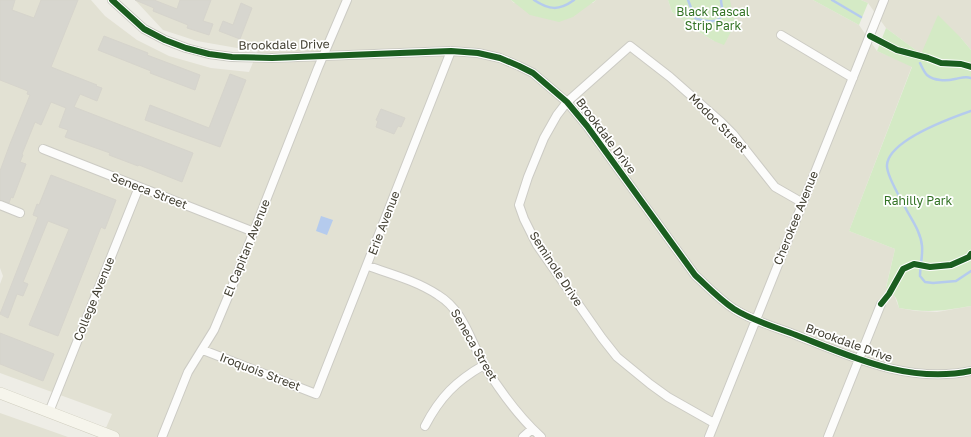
<svg xmlns="http://www.w3.org/2000/svg" width="971" height="437" viewBox="0 0 971 437" font-family="'Golos Text',sans-serif">
<rect width="100%" height="100%" fill="#eeede6"/>
<path fill="#e2e1d3" d="M 0,0 L 91,0 L 105,16 L 137,40 L 169,56 L 211,68 L 249,72 L 259,48 L 237,48 L 197,41 L 163,30 L 135,0 L 511,0 L 514,3 L 593,3 L 596,0 L 668,0 L 672,12 L 699,32 L 714,41 L 730,0 L 813,0 L 859,25 L 877,51 L 912,66 L 849,231 L 895,249 L 886,287 L 893,292 L 899,308 L 916,311 L 937,312 L 971,306 L 971,437 L 102,437 L 112,414 L 0,373 L 0,284 L 3,276 L 0,268 Z
M 861,0 L 971,0 L 971,50 L 961,38 L 921,54 L 886,28 L 868,3 Z
M 0,413 L 68,437 L 0,437 Z"/>
<path fill="#d4eac5" d="M 511,0 L 596,0 L 573,17 L 559,22 L 530,15 Z
M 668,0 L 730,0 L 735,24 L 724,45 L 714,41 L 699,32 L 672,12 Z
M 813,0 L 861,0 L 868,3 L 859,25 Z
M 938,15 L 961,38 L 971,50 L 971,306 C 943,311 927,313 899,308 C 897,298 894,293 886,288 L 895,249 L 849,231 L 912,67 L 877,51 L 886,28 L 921,54 Z"/>
<path fill="#b5cbed" d="M 321,216 L 333,220 L 327,235 L 316,231 Z"/>
<g fill="none" stroke-linecap="round" stroke-linejoin="round">
<path stroke="#b5cbed" stroke-width="2.5" d="M 534,0 C 549,10 559,11 574,0
M 688,0 L 695,18 C 704,21 719,25 722,14 C 723,10 721,4 721,0
M 832,0 L 861,17
M 920,63 C 922,67 924,72 927,75 C 934,81 946,81 955,79 C 961,78 965,76 971,78
M 971,111 C 951,118 889,140 887,165 C 886,175 900,197 905,207 C 911,219 921,232 922,246 C 923,255 920,266 920,276 L 925,282 L 933,283 L 956,281 L 971,271"/>
</g>
<path fill="#d7d6cf" stroke="#d6d4cc" d="M 0,0 L 15,0 L 12,10 L 34,18 L 41,0 L 78,0 L 51,67 L 97,85 L 96,86 L 102,88 L 97,101 L 80,94 L 74,107 L 193,153 L 182,182 L 139,165 L 138,166 L 109,155 L 110,153 L 65,137 L 68,130 L 59,127 L 66,108 L 51,102 L 41,125 L 35,122 L 22,154 L 23,155 L 20,162 L 26,164 L 13,198 L 11,197 L 9,203 L 0,200 L 0,171 L 10,144 L 30,95 L 27,94 L 28,91 L 0,80 Z
M 135,0 L 154,0 L 177,9 L 180,0 L 211,0 L 203,21 L 213,24 L 209,35 L 187,28 L 188,25 L 153,11 L 154,8 Z
M 241,3 L 252,8 L 240,39 L 219,31 L 223,21 L 233,25 Z
M 104,36 L 148,53 L 147,55 L 200,75 L 195,90 L 150,73 L 151,71 L 98,50 Z
M 230,74 L 246,80 L 220,147 L 145,120 L 150,105 L 209,128 Z
M 381,109 L 405,118 L 401,127 L 398,126 L 394,134 L 376,127 L 378,121 L 376,120 Z
M 51,175 L 116,200 L 105,229 L 101,227 L 58,336 L 29,325 L 69,229 L 48,221 L 23,282 L 28,284 L 23,296 L 17,294 L 8,318 L 0,314 L 38,217 L 33,215 L 37,204 L 39,205 Z
M 0,333 L 54,354 L 43,381 L 0,364 Z"/>
<g fill="none" stroke-linecap="round" stroke-linejoin="round">
<g stroke="#cccbc4" stroke-width="10">
<path id="street" d="M 112,0 L 144,29 L 165,40 L 186,48 L 209,54 L 232,57 L 272,58 L 451,51 L 478,53 L 500,58 L 519,66 L 533,73 L 567,102 L 587,126 L 695,275 C 708,287 719,299 734,309 C 753,321 775,327 796,335 C 852,357 909,384 971,371
M 781,35 L 853,78
M 43,149 L 254,232
M 0,205 L 20,213
M 368,266 C 391,274 417,281 438,295 C 464,311 470,340 484,365 C 500,391 518,416 541,437
M 203,350 L 316,394 L 451,51
M 49,412 L 139,187
M 714,423 L 668,397 L 650,384 L 617,357 L 602,338 L 537,245 L 524,219 L 519,205 L 528,177 L 544,138 L 557,115 L 567,102 L 630,46 L 670,77 L 721,122 L 733,134 L 775,187 L 803,203
M 425,426 C 440,397 456,381 484,365
M 162,437 L 188,372 L 214,330 L 230,292 L 318,68 L 347,0
M 523,437 L 532,429
M 709,437 L 884,0
M 828,437 L 881,304"/>
</g>
<g stroke="#ceccbd" stroke-width="12">
<path id="secondary" d="M 0,393 L 114,437"/>
</g>
<use href="#street" stroke="#fcfcfb" stroke-width="8"/>
<use href="#secondary" stroke="#f6f5ec" stroke-width="11"/>
<g stroke="#fff" stroke-width="8">
<path id="cycleway" d="M 112,0 L 144,29 L 165,40 L 186,48 L 209,54 L 232,57 L 272,58 L 451,51 L 478,53 L 500,58 L 519,66 L 533,73 L 567,102 L 587,126 L 695,275 C 708,287 719,299 734,309 C 753,321 775,327 796,335 C 852,357 909,384 971,371
M 870,36 L 897,50 L 928,58 L 941,63 L 961,64 L 971,67
M 881,304 L 889,294 L 903,269 L 914,264 L 930,267 L 951,265 L 969,257 L 971,254"/>
</g>
<use href="#cycleway" stroke="#1b5e20" stroke-width="6"/>
</g>
<g text-anchor="middle" stroke-width="3.5" stroke-linejoin="round" paint-order="stroke">
<g font-size="12" fill="#347426" stroke="#fff">
<text x="713" y="16">Black Rascal<tspan x="713" dy="14">Strip Park</tspan></text>
<text x="918" y="205">Rahilly Park</text>
</g>
<g font-size="12" fill="#434033" stroke="#fff">
<text transform="translate(284 45) rotate(-1)" y="4">Brookdale Drive</text>
<text transform="translate(718 123) rotate(45)" y="4">Modoc Street</text>
<text transform="translate(606 136) rotate(53)" y="4">Brookdale Drive</text>
<text transform="translate(149 191) rotate(21)" y="4">Seneca Street</text>
<text transform="translate(796 218) rotate(-68)" y="4">Cherokee Avenue</text>
<text transform="translate(384 223) rotate(-69)" y="4">Erie Avenue</text>
<text transform="translate(247 248) rotate(-68)" y="4">El Capitan Avenue</text>
<text transform="translate(556 269) rotate(57)" y="4">Seminole Drive</text>
<text transform="translate(94 299) rotate(-68)" y="4">College Avenue</text>
<text transform="translate(849 343) rotate(20)" y="4">Brookdale Drive</text>
<text transform="translate(474 345) rotate(60)" y="4">Seneca Street</text>
<text transform="translate(260 372) rotate(21)" y="4">Iroquois Street</text>
</g>
</g>
</svg>
